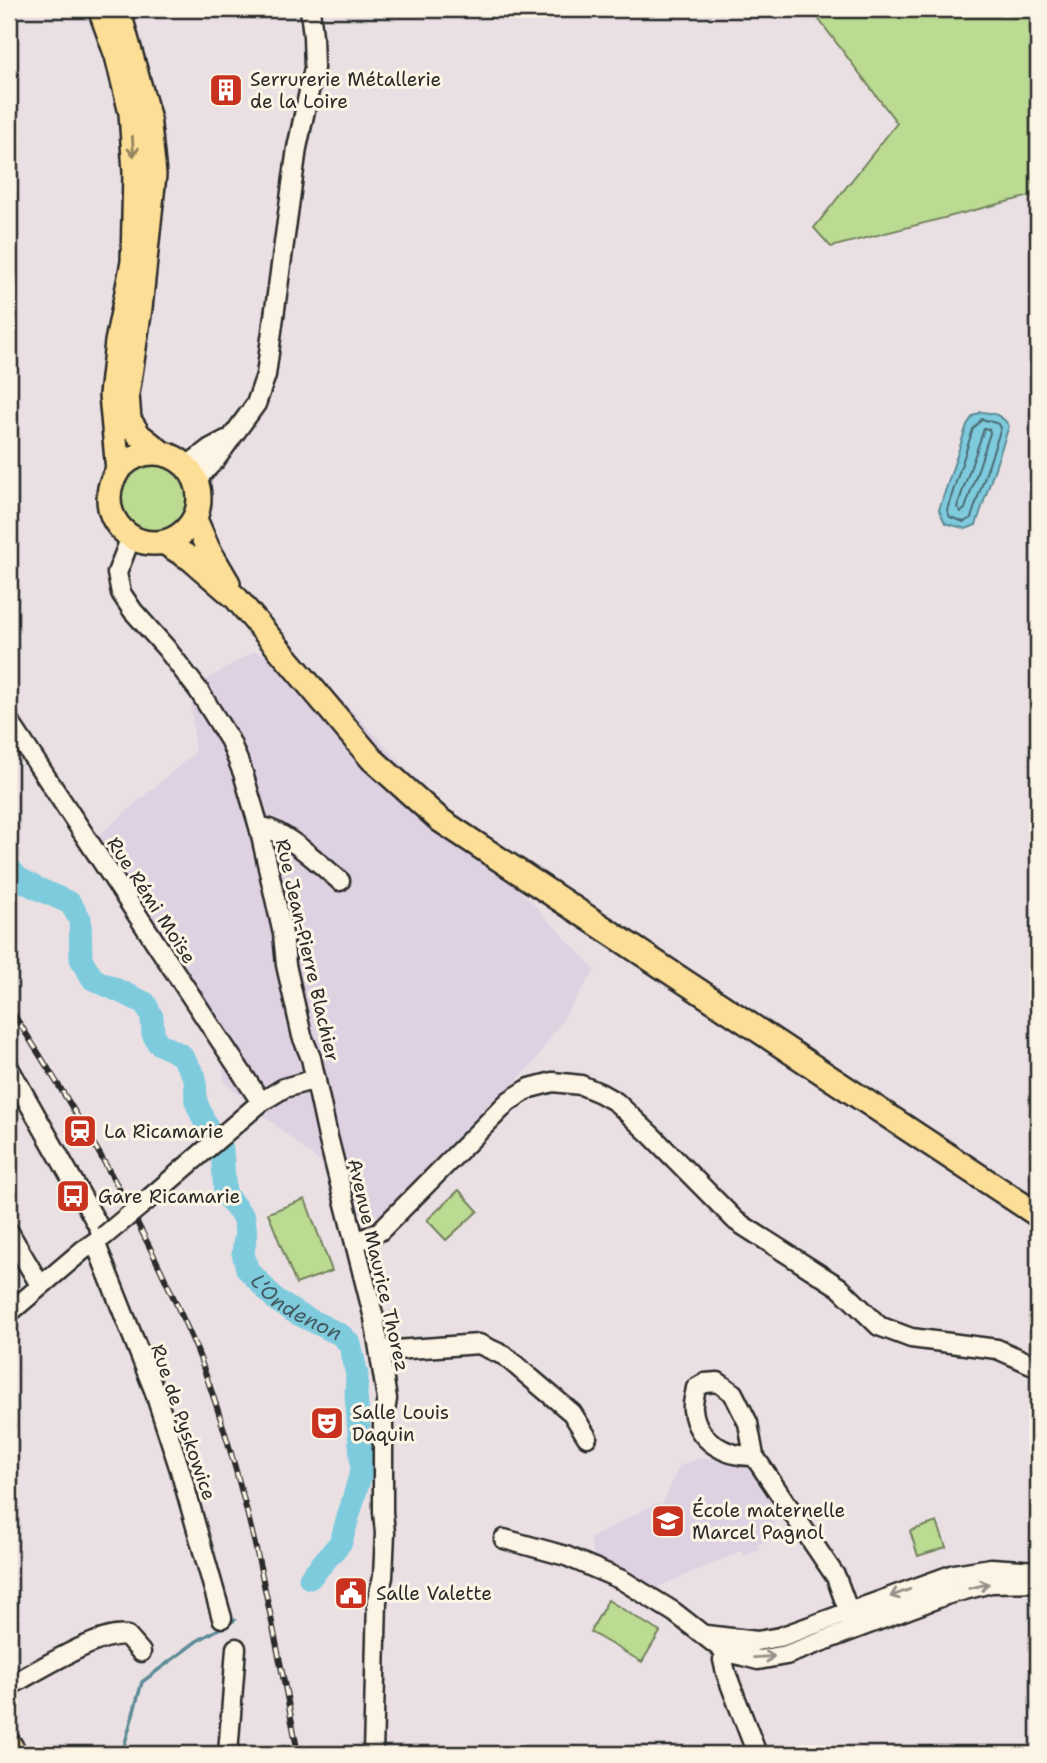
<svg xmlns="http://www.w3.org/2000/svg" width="1047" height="1763" viewBox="0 0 1047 1763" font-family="'Shantell Sans',sans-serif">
<rect width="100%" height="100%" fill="#eae0e3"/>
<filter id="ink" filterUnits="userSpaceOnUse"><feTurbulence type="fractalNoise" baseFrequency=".0143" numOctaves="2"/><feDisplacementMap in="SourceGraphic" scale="14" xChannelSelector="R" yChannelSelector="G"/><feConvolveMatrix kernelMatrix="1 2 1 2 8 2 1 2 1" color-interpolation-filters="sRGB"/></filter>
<g filter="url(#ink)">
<path fill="#ddd1e2" d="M 255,651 L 327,684 L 595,970 L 533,1064 L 383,1216 L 335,1210 L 321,1163 L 225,1083 L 222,1062 L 84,848 L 195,752 L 190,689 Z
M 700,1458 L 727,1458 L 753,1469 L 771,1498 L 771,1515 L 779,1535 L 757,1545 L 759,1550 L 744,1556 L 741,1551 L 653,1589 L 594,1557 L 590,1539 L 655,1504 L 663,1503 L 679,1466 Z"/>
<path fill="#bbda92" stroke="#73825e" stroke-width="2" d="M 811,9 L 1038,9 L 1038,194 L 831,247 L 814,228 L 897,123 Z
M116 498a39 39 0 1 1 78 0a39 39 0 1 1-78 0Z
M 459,1190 L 478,1211 L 446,1240 L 427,1220 Z
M 305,1199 L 332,1271 L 296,1284 L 268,1213 Z
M 937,1522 L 946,1547 L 918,1556 L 910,1531 Z
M 608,1600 L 660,1632 L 642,1662 L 590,1632 Z"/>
<path fill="#7ecbde" stroke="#5d8b96" stroke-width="2" d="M 981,412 C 994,413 1002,415 1009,426 L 976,525 L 966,529 L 945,523 L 939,510 L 967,425 L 973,416 Z"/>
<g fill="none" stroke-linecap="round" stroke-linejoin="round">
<path stroke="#4c6b73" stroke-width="2" d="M 982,419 L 999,424 L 1001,428 L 971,518 L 964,522 L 950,517 L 947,510 L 973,429 Z
M 984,429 L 989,429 L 990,433 L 965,509 L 961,512 L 957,507 Z"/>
<path stroke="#5d8b96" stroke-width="3.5" d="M 122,1754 L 142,1682 L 197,1641 L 235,1620"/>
<g stroke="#7ecbde" stroke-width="23">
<path d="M 9,868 L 18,878 L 34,887 L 70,903 L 80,919 L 81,959 L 93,979 L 145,1003 L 152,1017 L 153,1034 L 158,1043 L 181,1055 L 195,1077 L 196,1102 L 210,1134"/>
<path id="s1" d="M 222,1149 L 225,1194 L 244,1218 L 246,1233 L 243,1253 L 247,1269 L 277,1301 L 296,1313 L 341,1335 L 350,1344 L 357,1375 L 356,1394 L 362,1469 L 341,1542 L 310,1578"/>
</g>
<g stroke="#2b2b2b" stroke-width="23">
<path id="minor" d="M 187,466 L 209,449 L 226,440
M 196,480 L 216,459 L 256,404 L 266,375 L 297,148 L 314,68 L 313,36 L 310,9
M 131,537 L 117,573 L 121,593 L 133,611 L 166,648 L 199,691 L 230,741 L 243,773 L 259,827 L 283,934 L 286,965 L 302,1036 L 311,1058 L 328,1137 L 374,1318 L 387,1399 L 383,1423 L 383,1512 L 385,1533 L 383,1577 L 377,1600 L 373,1754
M 9,721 L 261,1102
M 259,827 C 278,825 324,867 340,881
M 9,1068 L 104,1236 L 83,1250 L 9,1313
M 145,1202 L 261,1102 L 284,1088 L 316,1079
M 9,1232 L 40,1285
M 95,1242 L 154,1390 L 180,1470 L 222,1618
M 355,1243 L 380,1231 L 509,1101 L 530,1088 L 553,1082 L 581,1085 L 600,1093 L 616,1102 L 652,1136 L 736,1221 L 839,1287 L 879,1326 L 911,1338 L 997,1349 L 1038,1367
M 381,1351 L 479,1344 L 505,1356 L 526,1374 L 572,1413 L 587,1437
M 754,1456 C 726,1457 697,1441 693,1410 C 692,1403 695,1395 696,1388 L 705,1383 L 718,1382 L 733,1393 L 748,1423 L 754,1456 L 836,1577 L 855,1629
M 504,1539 L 566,1556 L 622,1580 L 674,1612 L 724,1651 L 758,1660 L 786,1655 L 946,1595 L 991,1583 L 1038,1582
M 706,1635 L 757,1641 L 780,1637 L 954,1574 L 991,1568 L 1038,1571
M 726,1642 L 723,1660 L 726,1673 L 757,1754
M 9,1686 C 34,1673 101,1630 127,1636 L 141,1652
M 228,1754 L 236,1648"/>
</g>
<g stroke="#2b2b2b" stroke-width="28">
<path id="major" d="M 100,9 L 117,56 L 131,113 L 135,172 L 133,262 L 117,342 L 111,395 L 118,471
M 118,9 L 148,116 L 154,175 L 140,308 L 127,394 L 129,420 L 139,435 L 162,453
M109 498a45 45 0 1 1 90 0a45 45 0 1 1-90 0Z
M 195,519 L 208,549 L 228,583
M 165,543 L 191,559 L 236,598 L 372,759 L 440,820 L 1038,1215
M 9,1744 L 15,1754"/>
</g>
<use href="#minor" stroke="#fcf5e5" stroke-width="18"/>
<use href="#major" stroke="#fcde96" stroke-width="23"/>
<g stroke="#2b2b2b" stroke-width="6">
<path id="rail" d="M 9,1007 C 71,1103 130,1199 176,1303 C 185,1324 196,1345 203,1367 C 248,1490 272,1620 297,1748"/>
</g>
<use href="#rail" stroke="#fcf5e5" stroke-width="3.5" stroke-dasharray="10" stroke-linecap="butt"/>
<g stroke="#2b2b2b" stroke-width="23" stroke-linecap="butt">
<path id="minor-bridge" d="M 104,1236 L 145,1202"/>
</g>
<use href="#minor-bridge" stroke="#fcf5e5" stroke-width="18"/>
</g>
<defs><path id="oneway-shaft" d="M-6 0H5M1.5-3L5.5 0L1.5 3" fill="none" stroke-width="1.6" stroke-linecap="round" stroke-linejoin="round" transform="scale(1.75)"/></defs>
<use stroke="#948460" href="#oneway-shaft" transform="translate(133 146) rotate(86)"/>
<g stroke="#949088">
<use href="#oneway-shaft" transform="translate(979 1586) rotate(-14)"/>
<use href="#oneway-shaft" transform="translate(900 1593) rotate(160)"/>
<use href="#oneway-shaft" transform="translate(764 1657) rotate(-3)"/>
</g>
</g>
<defs>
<g id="building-square" transform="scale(1.75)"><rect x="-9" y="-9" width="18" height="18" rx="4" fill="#c8321e" stroke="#fcf5e5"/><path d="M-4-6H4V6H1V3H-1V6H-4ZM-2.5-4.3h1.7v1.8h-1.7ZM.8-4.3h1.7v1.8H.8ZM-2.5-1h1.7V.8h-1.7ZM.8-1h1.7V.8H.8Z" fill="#fff"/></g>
<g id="station-square" transform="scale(1.75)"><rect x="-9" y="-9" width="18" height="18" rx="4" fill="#c8321e" stroke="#fcf5e5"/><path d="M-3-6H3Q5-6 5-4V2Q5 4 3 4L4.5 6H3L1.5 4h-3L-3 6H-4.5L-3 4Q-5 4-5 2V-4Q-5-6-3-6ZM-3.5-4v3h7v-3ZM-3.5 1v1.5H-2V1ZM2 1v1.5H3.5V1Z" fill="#fff"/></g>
<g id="bus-square" transform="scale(1.75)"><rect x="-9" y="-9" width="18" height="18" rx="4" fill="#c8321e" stroke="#fcf5e5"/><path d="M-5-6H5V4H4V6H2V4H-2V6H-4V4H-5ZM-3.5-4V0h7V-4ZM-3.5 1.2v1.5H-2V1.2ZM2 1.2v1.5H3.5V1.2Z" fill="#fff"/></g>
<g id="theatre-square" transform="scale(1.75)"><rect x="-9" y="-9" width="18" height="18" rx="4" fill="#c8321e" stroke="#fcf5e5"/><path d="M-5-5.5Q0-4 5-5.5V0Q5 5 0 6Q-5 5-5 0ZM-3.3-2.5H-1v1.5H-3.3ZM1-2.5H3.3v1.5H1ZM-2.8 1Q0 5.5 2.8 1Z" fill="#fff"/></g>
<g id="school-square" transform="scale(1.75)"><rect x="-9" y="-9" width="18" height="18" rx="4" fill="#c8321e" stroke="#fcf5e5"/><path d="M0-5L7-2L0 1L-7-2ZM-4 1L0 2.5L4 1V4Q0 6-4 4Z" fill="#fff"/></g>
<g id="civic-square" transform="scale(1.75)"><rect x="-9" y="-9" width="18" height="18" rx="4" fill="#c8321e" stroke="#fcf5e5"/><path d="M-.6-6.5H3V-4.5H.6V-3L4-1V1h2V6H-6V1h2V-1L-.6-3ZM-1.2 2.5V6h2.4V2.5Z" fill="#fff"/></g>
</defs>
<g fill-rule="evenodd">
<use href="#building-square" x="226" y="90"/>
<use href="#station-square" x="80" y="1131"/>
<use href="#bus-square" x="73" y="1196"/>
<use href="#theatre-square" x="327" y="1423"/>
<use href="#school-square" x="668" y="1521"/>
<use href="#civic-square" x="351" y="1593"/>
</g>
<g text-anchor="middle" stroke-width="6" stroke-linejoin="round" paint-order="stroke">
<g font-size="19" fill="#2b2b2b" stroke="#fcf5e5" text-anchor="start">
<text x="250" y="86">Serrurerie Métallerie<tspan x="250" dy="22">de la Loire</tspan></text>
<text x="104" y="1138">La Ricamarie</text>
<text x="98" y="1203">Gare Ricamarie</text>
<text x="352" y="1419">Salle Louis<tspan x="352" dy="22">Daquin</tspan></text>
<text x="692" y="1517">École maternelle<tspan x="692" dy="22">Marcel Pagnol</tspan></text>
<text x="376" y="1600">Salle Valette</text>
</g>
<g font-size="19" fill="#2b2b2b" stroke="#fcf5e5">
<text transform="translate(152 900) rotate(57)" y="7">Rue Rémi Moïse</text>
<text transform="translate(308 950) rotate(77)" y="7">Rue Jean-Pierre Blachier</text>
<text transform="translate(379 1265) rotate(77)" y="7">Avenue Maurice Thorez</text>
<text transform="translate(184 1422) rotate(71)" y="7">Rue de Pyskowice</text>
</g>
<g font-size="21" font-style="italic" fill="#445b61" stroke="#fcf5e5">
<text dy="7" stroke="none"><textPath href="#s1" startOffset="191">L'Ondenon</textPath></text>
</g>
</g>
<rect width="1047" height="1763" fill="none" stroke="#fcf5e5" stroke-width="35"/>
<rect x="18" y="18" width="1012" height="1728" fill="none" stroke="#2b2b2b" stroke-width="2.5" filter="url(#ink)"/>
</svg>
